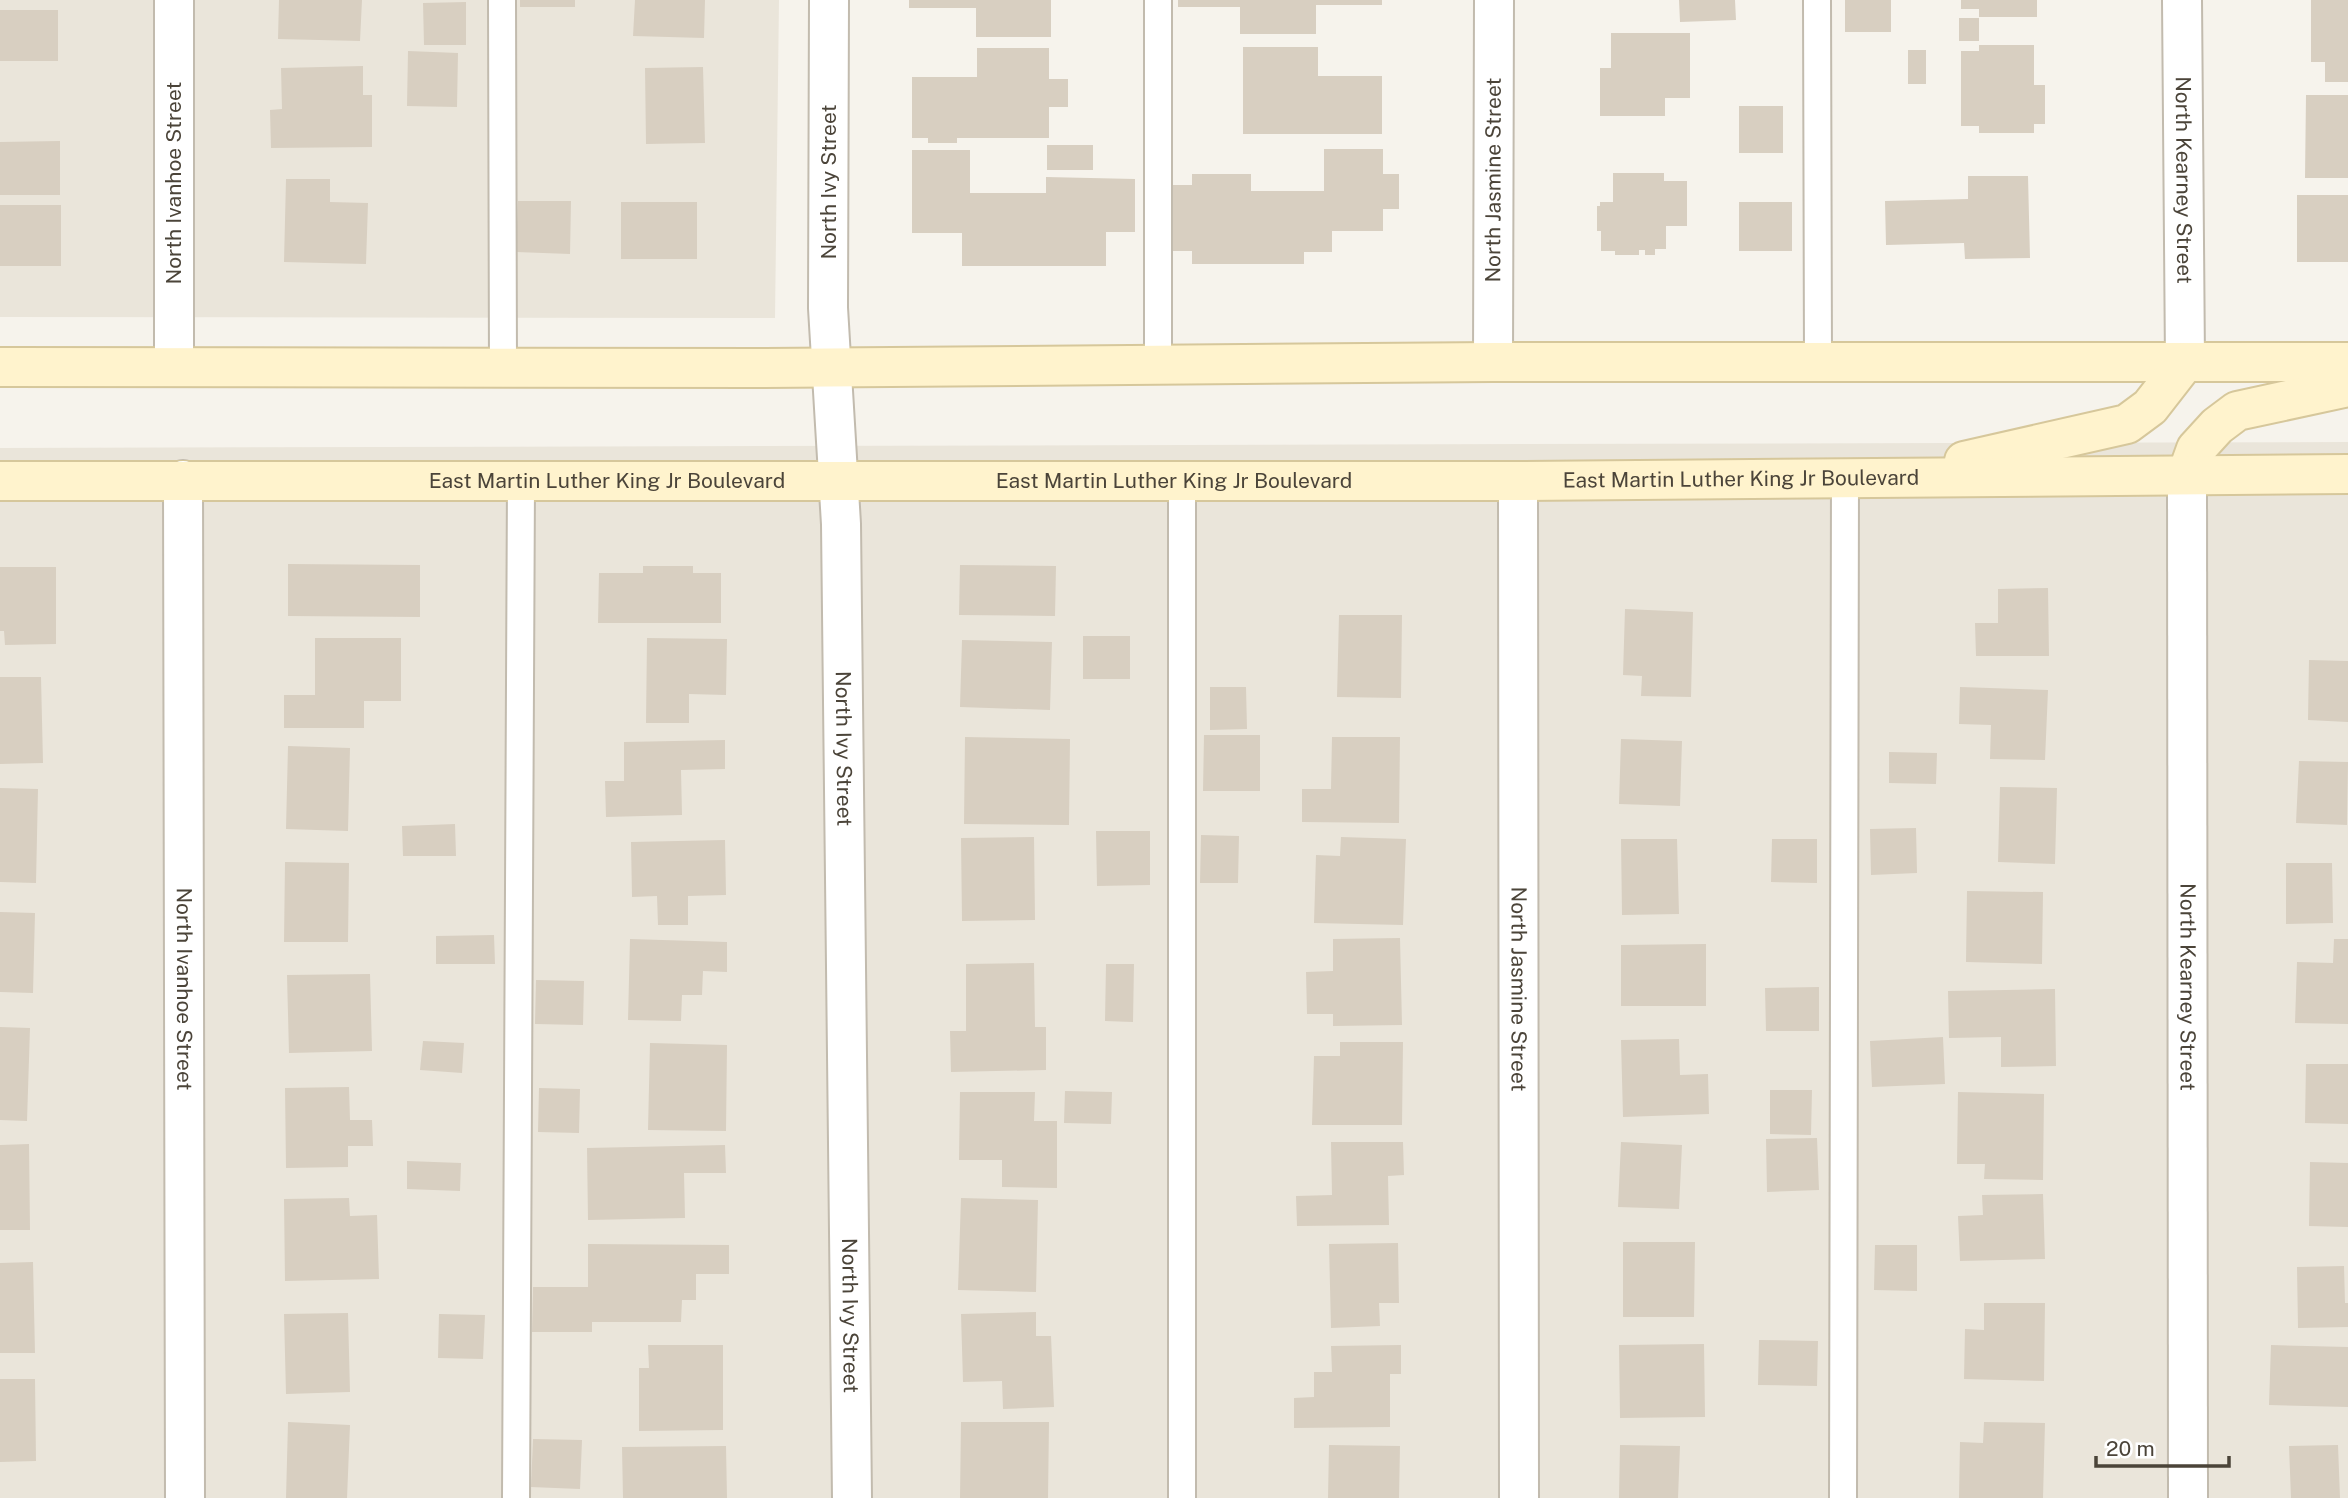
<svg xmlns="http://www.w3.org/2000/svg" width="2348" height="1498" viewBox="0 0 2348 1498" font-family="'Public Sans',sans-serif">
<rect width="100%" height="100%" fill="#f6f3ec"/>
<path fill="#eae5da" d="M 0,0 L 779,0 L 775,318 L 0,317 Z
M 2348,442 L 2348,1498 L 0,1498 L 0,448 Z"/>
<path fill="#d8cfc1" d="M 279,0 L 362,0 L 360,41 L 278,39 Z
M 520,0 L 575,0 L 575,7 L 520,7 Z
M 635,0 L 705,0 L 704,38 L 633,36 Z
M 909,0 L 1051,0 L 1051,37 L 976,37 L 976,8 L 909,8 Z
M 1178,0 L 1382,0 L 1382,5 L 1316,5 L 1316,34 L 1240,34 L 1240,7 L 1178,7 Z
M 1679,0 L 1735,0 L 1736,20 L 1680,22 Z
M 1845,0 L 1891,0 L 1891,32 L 1845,32 Z
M 1961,0 L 2037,0 L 2037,17 L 1979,17 L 1979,9 L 1961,9 Z
M 2311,0 L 2348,0 L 2348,82 L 2325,82 L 2325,62 L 2311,62 Z
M 466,2 L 466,45 L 424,45 L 423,3 Z
M 0,10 L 58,10 L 58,61 L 0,61 Z
M 1959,18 L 1979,18 L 1979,41 L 1959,41 Z
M 1611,33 L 1690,33 L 1690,98 L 1665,98 L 1665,116 L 1600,116 L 1600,68 L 1611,68 Z
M 1979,45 L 2034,45 L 2034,85 L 2045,85 L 2045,124 L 2034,124 L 2034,133 L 1979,133 L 1979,126 L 1961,126 L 1961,51 L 1979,51 Z
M 1243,47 L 1318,47 L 1318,76 L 1382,76 L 1382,134 L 1243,134 Z
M 977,48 L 1049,48 L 1049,79 L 1068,79 L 1068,107 L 1049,107 L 1049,138 L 957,138 L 957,143 L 928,143 L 928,138 L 912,138 L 912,77 L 977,77 Z
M 1908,50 L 1926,50 L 1926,84 L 1908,84 Z
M 408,51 L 458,53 L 457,107 L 407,106 Z
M 363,66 L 363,95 L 372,95 L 372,147 L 271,148 L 270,110 L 282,109 L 281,68 Z
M 703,67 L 705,143 L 646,144 L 645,68 Z
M 2306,95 L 2348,95 L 2348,178 L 2305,178 Z
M 1739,106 L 1783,106 L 1783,153 L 1739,153 Z
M 60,141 L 60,195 L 0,195 L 0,142 Z
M 1047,145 L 1093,145 L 1093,170 L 1047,170 Z
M 1324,149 L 1383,149 L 1383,174 L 1399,174 L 1399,209 L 1383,209 L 1383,231 L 1332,231 L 1332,252 L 1304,252 L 1304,264 L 1192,264 L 1192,251 L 1168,251 L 1168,185 L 1192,185 L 1192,174 L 1251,174 L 1251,191 L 1324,191 Z
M 912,150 L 970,150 L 970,193 L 1046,193 L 1046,177 L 1135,179 L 1135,232 L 1106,232 L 1106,266 L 962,266 L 962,233 L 912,233 Z
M 1613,173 L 1664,173 L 1664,181 L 1687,181 L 1687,226 L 1666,226 L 1666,249 L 1655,249 L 1655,255 L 1645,255 L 1645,250 L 1639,250 L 1639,255 L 1615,255 L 1615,251 L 1601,251 L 1601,231 L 1597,231 L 1597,206 L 1600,206 L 1600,202 L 1613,202 Z
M 1968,176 L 2028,176 L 2030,258 L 1965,259 L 1964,243 L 1886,245 L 1885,201 L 1968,199 Z
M 286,179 L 330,179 L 330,202 L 368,203 L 366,264 L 284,262 Z
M 2297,195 L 2348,195 L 2348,262 L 2297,262 Z
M 518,201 L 571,201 L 570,254 L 516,252 Z
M 621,202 L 697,202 L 697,259 L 621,259 Z
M 1739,202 L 1792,202 L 1792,251 L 1739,251 Z
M 0,205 L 61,205 L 61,266 L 0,266 Z
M 288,564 L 420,565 L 420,617 L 288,616 Z
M 960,565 L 1056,566 L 1055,616 L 959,615 Z
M 643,566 L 693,566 L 693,573 L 721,573 L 721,623 L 598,623 L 599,573 L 643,573 Z
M 0,567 L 56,567 L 56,644 L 5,645 L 4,631 L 0,631 Z
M 2048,588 L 2049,656 L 1976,656 L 1975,623 L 1998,623 L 1998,589 Z
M 1625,609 L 1693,612 L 1691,697 L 1641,696 L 1642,676 L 1623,675 Z
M 1339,615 L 1402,615 L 1401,698 L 1337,697 Z
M 1083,636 L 1130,636 L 1130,679 L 1083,679 Z
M 315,638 L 401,638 L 401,701 L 364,701 L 364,728 L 284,728 L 284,695 L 315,695 Z
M 647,638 L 727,639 L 726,695 L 689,694 L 689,723 L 646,723 Z
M 962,640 L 1052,642 L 1050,710 L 960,707 Z
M 2309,660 L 2348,661 L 2348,722 L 2308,720 Z
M 0,677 L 41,677 L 43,763 L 0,764 Z
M 1210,687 L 1246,687 L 1247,729 L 1210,730 Z
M 1960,687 L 2048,690 L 2045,760 L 1990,759 L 1991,725 L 1959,724 Z
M 1204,735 L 1260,735 L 1260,791 L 1203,791 Z
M 965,737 L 1070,739 L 1069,825 L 964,824 Z
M 1332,737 L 1400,737 L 1399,823 L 1302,822 L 1302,789 L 1331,789 Z
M 1621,739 L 1682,741 L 1680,806 L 1619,804 Z
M 725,740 L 725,769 L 681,770 L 682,815 L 606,817 L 605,781 L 624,781 L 624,742 Z
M 288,746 L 350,748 L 348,831 L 286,829 Z
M 1889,752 L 1937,753 L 1936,784 L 1889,783 Z
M 2299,761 L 2348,762 L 2347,825 L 2296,823 Z
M 2000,787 L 2057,788 L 2055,864 L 1998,862 Z
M 0,788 L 38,789 L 36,883 L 0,882 Z
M 455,824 L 456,856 L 403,856 L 402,826 Z
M 1916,828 L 1917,873 L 1871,875 L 1870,829 Z
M 1096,831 L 1150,831 L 1150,885 L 1097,886 Z
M 1201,835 L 1239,836 L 1238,883 L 1200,883 Z
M 1034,837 L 1035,920 L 962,921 L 961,838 Z
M 1341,837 L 1406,839 L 1403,925 L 1314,923 L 1316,855 L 1340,856 Z
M 1621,839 L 1677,839 L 1679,914 L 1622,915 Z
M 1772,839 L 1817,839 L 1817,883 L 1771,882 Z
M 725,840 L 726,895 L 688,896 L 688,925 L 658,925 L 657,896 L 632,897 L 631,842 Z
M 285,862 L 349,863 L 348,942 L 284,942 Z
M 2286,863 L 2332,863 L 2333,923 L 2286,924 Z
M 1967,891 L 2043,892 L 2042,964 L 1966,962 Z
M 0,912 L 35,913 L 33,993 L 0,992 Z
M 494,935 L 495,964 L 436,964 L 436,936 Z
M 1400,938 L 1402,1025 L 1333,1026 L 1333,1014 L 1307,1014 L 1306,972 L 1333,971 L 1333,939 Z
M 630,939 L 727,942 L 727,972 L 703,971 L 702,995 L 682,995 L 681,1021 L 628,1020 Z
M 2334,939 L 2348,939 L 2348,1024 L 2295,1023 L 2297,962 L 2333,963 Z
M 1706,944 L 1706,1006 L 1621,1006 L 1621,945 Z
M 1034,963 L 1035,1027 L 1046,1027 L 1046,1070 L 951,1072 L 950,1031 L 966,1031 L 966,964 Z
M 1106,964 L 1134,964 L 1133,1022 L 1105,1021 Z
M 370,974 L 372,1051 L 289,1053 L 287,975 Z
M 536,980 L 584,981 L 583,1025 L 535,1024 Z
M 1819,987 L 1819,1031 L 1766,1031 L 1765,988 Z
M 2055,989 L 2056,1066 L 2001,1067 L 2001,1037 L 1949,1038 L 1948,991 Z
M 0,1027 L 30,1028 L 27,1121 L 0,1120 Z
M 1943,1037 L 1945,1084 L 1872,1087 L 1870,1041 Z
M 1679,1039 L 1680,1075 L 1708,1074 L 1709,1114 L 1623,1117 L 1621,1040 Z
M 423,1041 L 464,1043 L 462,1073 L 420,1070 Z
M 1340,1042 L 1403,1042 L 1402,1125 L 1312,1125 L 1314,1056 L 1340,1056 Z
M 650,1043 L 727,1045 L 726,1131 L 648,1130 Z
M 2306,1064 L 2348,1064 L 2348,1124 L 2305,1123 Z
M 349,1087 L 350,1120 L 372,1120 L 373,1146 L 348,1146 L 348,1167 L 286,1168 L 285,1088 Z
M 539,1088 L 580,1089 L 579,1133 L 538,1132 Z
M 1770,1090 L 1812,1090 L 1811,1135 L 1770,1134 Z
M 1065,1091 L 1112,1092 L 1111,1124 L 1064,1123 Z
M 960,1092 L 1035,1092 L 1034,1121 L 1057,1121 L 1057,1188 L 1002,1187 L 1002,1160 L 959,1160 Z
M 1958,1092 L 2044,1094 L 2043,1180 L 1984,1179 L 1985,1164 L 1957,1164 Z
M 1817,1138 L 1819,1190 L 1767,1192 L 1766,1139 Z
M 1331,1142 L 1403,1142 L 1404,1175 L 1388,1176 L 1389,1225 L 1297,1226 L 1296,1196 L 1332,1195 Z
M 1621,1142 L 1682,1145 L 1679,1209 L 1618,1207 Z
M 29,1144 L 30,1230 L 0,1230 L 0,1145 Z
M 725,1145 L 726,1173 L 684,1173 L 685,1218 L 588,1220 L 587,1148 Z
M 407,1161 L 461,1163 L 460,1191 L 407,1189 Z
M 2310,1162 L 2348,1163 L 2348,1227 L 2309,1226 Z
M 2043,1194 L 2045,1259 L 1960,1261 L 1958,1216 L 1983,1215 L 1982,1195 Z
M 349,1198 L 350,1216 L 377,1215 L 379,1279 L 285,1281 L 284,1199 Z
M 961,1198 L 1038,1200 L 1036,1292 L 958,1290 Z
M 1623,1242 L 1695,1242 L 1694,1317 L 1623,1317 Z
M 1398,1243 L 1399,1303 L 1379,1303 L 1380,1326 L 1331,1328 L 1329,1244 Z
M 588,1244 L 729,1245 L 729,1274 L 696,1274 L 696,1300 L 682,1300 L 681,1322 L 592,1322 L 592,1332 L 532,1332 L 533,1287 L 588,1287 Z
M 1875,1245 L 1917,1245 L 1917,1291 L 1874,1290 Z
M 33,1262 L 35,1353 L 0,1353 L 0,1263 Z
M 2344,1266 L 2345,1303 L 2348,1303 L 2348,1327 L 2298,1328 L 2297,1267 Z
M 1984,1303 L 2045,1303 L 2044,1381 L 1964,1379 L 1965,1329 L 1984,1330 Z
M 1036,1312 L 1036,1336 L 1051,1336 L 1054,1407 L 1003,1409 L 1002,1381 L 963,1382 L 961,1314 Z
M 348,1313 L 350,1392 L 286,1394 L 284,1314 Z
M 439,1314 L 485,1315 L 483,1359 L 438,1358 Z
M 1759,1340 L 1818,1341 L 1817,1386 L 1758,1385 Z
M 1704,1344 L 1705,1417 L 1620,1418 L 1619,1345 Z
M 648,1345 L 723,1345 L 723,1430 L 639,1431 L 639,1368 L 649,1368 Z
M 1401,1345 L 1401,1374 L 1390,1374 L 1390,1427 L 1294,1428 L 1294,1398 L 1314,1397 L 1314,1372 L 1332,1372 L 1331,1346 Z
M 2271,1345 L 2348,1347 L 2348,1407 L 2269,1405 Z
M 0,1379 L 35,1379 L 36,1461 L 0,1462 Z
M 288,1422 L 350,1425 L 347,1498 L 286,1498 Z
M 961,1422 L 1049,1422 L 1048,1498 L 960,1498 Z
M 1984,1422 L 2045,1423 L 2043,1498 L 1959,1498 L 1960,1442 L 1983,1443 Z
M 533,1439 L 582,1440 L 580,1489 L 531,1487 Z
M 1329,1445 L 1400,1446 L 1399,1498 L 1328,1498 Z
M 1620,1445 L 1680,1446 L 1678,1498 L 1619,1498 Z
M 2338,1445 L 2340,1498 L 2291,1498 L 2289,1446 Z
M 726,1446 L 727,1498 L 623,1498 L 622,1447 Z"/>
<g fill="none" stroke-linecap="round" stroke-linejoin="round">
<g stroke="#c2bbae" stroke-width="30">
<path id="service" d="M 502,0 L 503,367
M 1817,0 L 1818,362
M 1158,365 L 1158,0
M 1182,481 L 1182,1498
M 516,1498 L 521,481
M 1843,1498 L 1845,478"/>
</g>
<g stroke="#c2bbae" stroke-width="42">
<g id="minor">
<path d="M 174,0 L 174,367"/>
<path id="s1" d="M 829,0 L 828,308 L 841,524 L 852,1498"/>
<path id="s2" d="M 1493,362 L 1494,0"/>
<path id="s3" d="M 183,480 L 185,1498"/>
<path id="s4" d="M 1518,481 L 1519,1498"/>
</g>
</g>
<g stroke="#c2bbae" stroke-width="42">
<g id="tertiary">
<path id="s5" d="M 2182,0 L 2185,362"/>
<path id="s6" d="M 2187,474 L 2188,1498"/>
</g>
</g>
<g stroke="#d6c79b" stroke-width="42">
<g id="secondary">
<path d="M 0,367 L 765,368 L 1493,362 L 2348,362"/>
<path d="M 1964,461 L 2127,424 L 2150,407 L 2185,362"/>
<path d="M 2187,474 L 2196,449 L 2217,426 L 2237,411 L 2348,387"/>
<path id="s7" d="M 0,481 L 1518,481 L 2348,474"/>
</g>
</g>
<use href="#service" stroke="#fff" stroke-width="26"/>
<use href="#minor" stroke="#fff" stroke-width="38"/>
<use href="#tertiary" stroke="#fff" stroke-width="38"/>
<use href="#secondary" stroke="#fff3cd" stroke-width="38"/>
</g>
<g text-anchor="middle" stroke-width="6" stroke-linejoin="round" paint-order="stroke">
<g font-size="21" fill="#4b4439" stroke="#fff">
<text dy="7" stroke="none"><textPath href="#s2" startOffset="182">North Jasmine Street</textPath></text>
<text dy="7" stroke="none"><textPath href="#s5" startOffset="180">North Kearney Street</textPath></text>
<text transform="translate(829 182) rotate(-90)" y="7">North Ivy Street</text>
<text transform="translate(174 183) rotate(-90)" y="7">North Ivanhoe Street</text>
<text dy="7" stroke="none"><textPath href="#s7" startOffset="1741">East Martin Luther King Jr Boulevard</textPath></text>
<text dy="7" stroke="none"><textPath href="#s7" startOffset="607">East Martin Luther King Jr Boulevard</textPath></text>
<text dy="7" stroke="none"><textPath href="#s7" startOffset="1174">East Martin Luther King Jr Boulevard</textPath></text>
<text dy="7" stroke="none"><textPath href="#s1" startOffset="749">North Ivy Street</textPath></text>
<text dy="7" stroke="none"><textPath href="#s6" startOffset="513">North Kearney Street</textPath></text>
<text dy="7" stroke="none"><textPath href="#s3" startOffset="509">North Ivanhoe Street</textPath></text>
<text dy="7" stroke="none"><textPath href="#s4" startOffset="508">North Jasmine Street</textPath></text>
<text dy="7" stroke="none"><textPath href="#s1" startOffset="1316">North Ivy Street</textPath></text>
</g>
</g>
<path d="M2096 1456v10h133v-10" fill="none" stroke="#4b4439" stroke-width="3.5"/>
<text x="2106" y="1456" font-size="21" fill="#4b4439" stroke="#ffffff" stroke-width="5" paint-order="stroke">20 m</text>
</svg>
